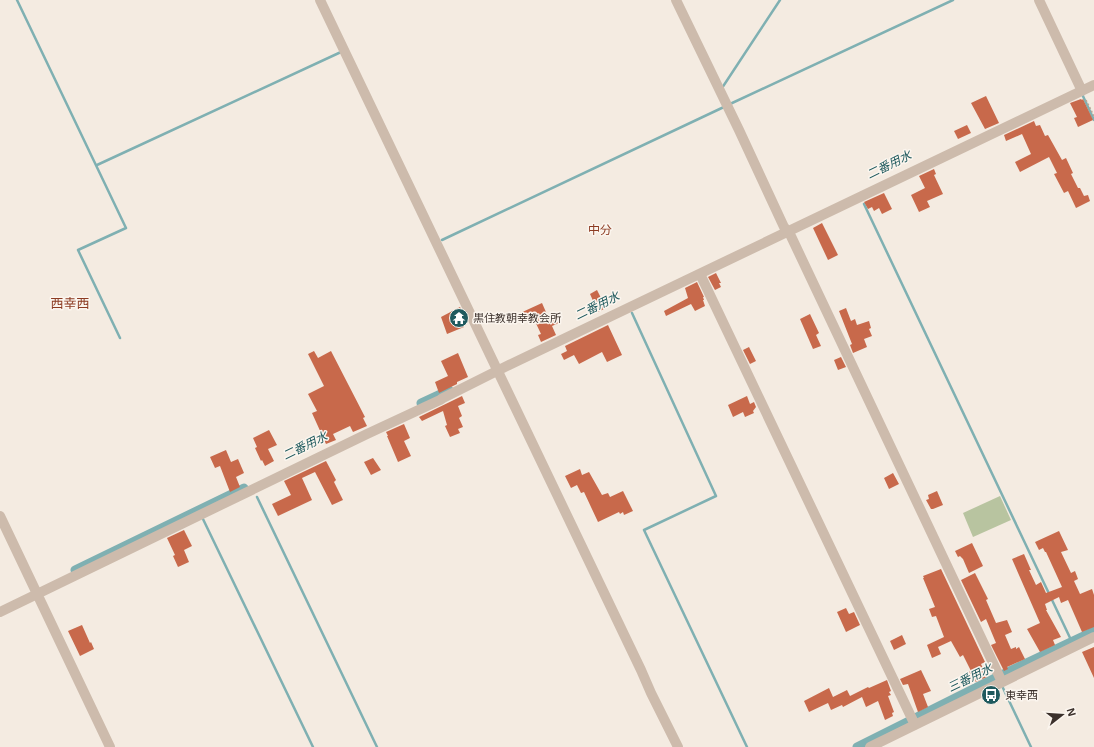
<svg xmlns="http://www.w3.org/2000/svg" width="1094" height="747" viewBox="0 0 1094 747" font-family="Arial,'Noto Sans JP',sans-serif">
<rect width="100%" height="100%" fill="#f4ebe1"/>
<path fill="#b8c4a0" d="M 1000,496 L 1011,520 L 973,537 L 963,513 Z"/>
<g fill="none" stroke-linecap="round" stroke-linejoin="round">
<path stroke="#7fb0b2" stroke-width="2.5" d="M 17,0 L 126,228 L 78,250 L 120,338
M 722,88 L 780,0
M 1082,94 L 1094,120
M 730,104 L 953,0
M 97,165 L 341,52
M 864,204 L 1072,642
M 442,240 L 726,106
M 632,313 L 716,496 L 644,530 L 747,747
M 257,497 L 377,747
M 202,517 L 313,747
M 1003,688 L 1031,747"/>
<path stroke="#7fb0b2" stroke-width="9" d="M 421,403 L 449,390
M 75,570 L 244,488
M 857,747 L 997,677 L 1094,631"/>
</g>
<path fill="#c8694b" d="M 986,96 L 999,123 L 985,129 L 971,103 Z
M 1081,99 L 1082,100 L 1083,99 L 1093,120 L 1078,127 L 1074,118 L 1077,117 L 1070,103 Z
M 1034,121 L 1036,126 L 1040,125 L 1045,136 L 1048,135 L 1062,160 L 1066,158 L 1073,173 L 1071,174 L 1078,188 L 1080,188 L 1084,196 L 1088,195 L 1090,201 L 1076,208 L 1068,191 L 1064,193 L 1054,174 L 1057,173 L 1049,157 L 1020,172 L 1015,162 L 1031,154 L 1022,134 L 1006,141 L 1004,135 Z
M 967,125 L 971,133 L 958,139 L 954,131 Z
M 934,169 L 936,174 L 934,175 L 943,194 L 927,201 L 930,207 L 919,212 L 911,195 L 925,188 L 919,176 Z
M 884,193 L 892,209 L 882,214 L 879,208 L 874,211 L 872,207 L 868,209 L 864,202 Z
M 822,223 L 838,255 L 828,260 L 813,228 Z
M 716,273 L 721,283 L 719,283 L 721,287 L 715,290 L 708,277 Z
M 697,282 L 704,297 L 703,297 L 704,300 L 703,300 L 705,306 L 695,311 L 691,304 L 666,316 L 664,311 L 688,298 L 685,288 Z
M 597,290 L 606,308 L 598,312 L 590,294 Z
M 542,303 L 549,319 L 556,316 L 559,323 L 552,326 L 556,335 L 541,342 L 538,335 L 541,334 L 533,317 L 521,322 L 518,314 Z
M 460,307 L 467,322 L 463,324 L 464,327 L 447,334 L 441,317 Z
M 846,308 L 851,321 L 855,319 L 857,325 L 869,321 L 871,328 L 869,329 L 872,336 L 864,339 L 867,347 L 853,353 L 850,345 L 852,344 L 839,311 Z
M 810,314 L 819,333 L 816,335 L 821,346 L 813,349 L 800,319 Z
M 608,325 L 622,355 L 607,362 L 602,352 L 579,364 L 574,355 L 564,360 L 561,354 L 567,351 L 565,346 Z
M 749,347 L 756,361 L 750,364 L 743,350 Z
M 314,351 L 318,358 L 331,351 L 365,417 L 363,418 L 367,426 L 353,432 L 350,426 L 333,434 L 336,440 L 326,444 L 312,413 L 317,411 L 308,394 L 324,386 L 308,354 Z
M 458,353 L 468,377 L 457,382 L 457,384 L 439,393 L 435,382 L 448,376 L 441,361 Z
M 841,357 L 846,367 L 838,370 L 834,360 Z
M 462,396 L 465,403 L 458,406 L 462,416 L 459,418 L 463,427 L 458,429 L 460,433 L 450,437 L 445,426 L 447,425 L 443,411 L 422,421 L 419,417 Z
M 747,396 L 750,404 L 754,402 L 756,407 L 753,411 L 754,413 L 745,417 L 743,412 L 733,417 L 728,405 Z
M 404,424 L 410,438 L 404,441 L 411,456 L 398,462 L 387,436 L 388,436 L 386,432 Z
M 269,430 L 277,445 L 268,449 L 274,461 L 265,466 L 262,460 L 261,461 L 255,448 L 257,447 L 253,438 Z
M 226,450 L 231,462 L 238,459 L 244,473 L 236,477 L 240,487 L 230,492 L 220,466 L 215,468 L 210,457 Z
M 373,458 L 381,470 L 371,475 L 364,462 Z
M 326,461 L 336,480 L 334,482 L 343,500 L 332,505 L 315,472 L 302,478 L 312,500 L 278,516 L 272,504 L 291,495 L 284,481 Z
M 580,469 L 582,475 L 589,472 L 602,495 L 608,493 L 610,497 L 623,491 L 633,511 L 624,515 L 623,512 L 620,514 L 619,512 L 598,522 L 584,492 L 581,493 L 577,485 L 571,488 L 565,476 Z
M 893,473 L 899,484 L 889,489 L 884,478 Z
M 937,491 L 943,505 L 933,509 L 931,509 L 926,500 L 929,499 L 928,495 Z
M 184,530 L 192,546 L 184,550 L 189,562 L 178,567 L 173,556 L 175,555 L 167,538 Z
M 1059,531 L 1068,550 L 1061,552 L 1071,573 L 1075,571 L 1078,579 L 1074,581 L 1080,594 L 1092,589 L 1094,595 L 1094,627 L 1082,632 L 1068,600 L 1061,603 L 1059,597 L 1045,604 L 1047,610 L 1046,610 L 1061,637 L 1053,640 L 1055,645 L 1040,652 L 1027,629 L 1040,623 L 1012,559 L 1024,554 L 1031,570 L 1029,570 L 1036,585 L 1041,582 L 1046,593 L 1062,587 L 1046,552 L 1045,552 L 1043,548 L 1039,550 L 1035,542 Z
M 972,543 L 983,566 L 969,573 L 963,559 L 960,556 L 958,557 L 955,551 Z
M 941,569 L 985,662 L 981,664 L 987,677 L 976,682 L 969,672 L 971,671 L 963,655 L 960,657 L 951,641 L 938,647 L 941,654 L 932,658 L 927,645 L 944,637 L 936,616 L 932,617 L 929,609 L 935,607 L 923,578 L 924,578 L 923,576 Z
M 975,573 L 988,599 L 986,600 L 996,623 L 1007,620 L 1012,632 L 1005,635 L 1011,649 L 1016,647 L 1016,649 L 1019,647 L 1025,659 L 1007,667 L 1008,669 L 1004,671 L 991,645 L 996,643 L 986,619 L 981,622 L 961,580 Z
M 846,608 L 849,614 L 854,612 L 860,625 L 846,632 L 837,612 Z
M 82,625 L 90,643 L 91,642 L 94,649 L 80,656 L 68,631 Z
M 902,635 L 906,644 L 894,650 L 890,641 Z
M 1094,647 L 1094,678 L 1082,652 Z
M 921,670 L 931,691 L 923,694 L 928,707 L 918,712 L 908,684 L 903,685 L 900,679 Z
M 887,680 L 891,691 L 889,692 L 891,695 L 888,696 L 894,712 L 892,713 L 893,716 L 885,720 L 878,701 L 866,707 L 862,697 L 843,707 L 842,705 L 831,710 L 828,703 L 809,712 L 804,701 L 829,688 L 833,697 L 847,690 L 850,696 L 868,687 L 869,688 Z"/>
<g fill="none" stroke-linecap="round" stroke-linejoin="round">
<path stroke="#b9a596" stroke-width="1.5" stroke-dasharray="2 2" stroke-linecap="butt" d="M 1086,100 L 1094,116"/>
<path stroke="#cdbbac" stroke-width="10" d="M 320,0 L 641,670 L 651,693 L 678,747
M 676,0 L 739,130 L 784,227 L 789,232 L 1002,682
M 1039,0 L 1082,91
M 700,274 L 915,725
M 0,516 L 110,747
M 0,612 L 367,434 L 440,400 L 443,398 L 509,365 L 1094,85
M 870,747 L 1094,637"/>
</g>
<defs>
<g id="temple-disc" transform="scale(1)"><circle r="9.5" fill="#1f5a5e" stroke="#fbf5ee"/><path d="M0-6L5-2H3V0L6.5 2.5H4V6H1.5V3h-3V6H-4V2.5H-6.5L-3 0V-2H-5Z" fill="#fff"/></g>
<g id="bus-disc" transform="scale(1)"><circle r="9.5" fill="#1f5a5e" stroke="#fbf5ee"/><path d="M-5-6H5V4H4V6H2V4H-2V6H-4V4H-5ZM-3.5-4V0h7V-4ZM-3.5 1.2v1.5H-2V1.2ZM2 1.2v1.5H3.5V1.2Z" fill="#fff"/></g>
</defs>
<g fill-rule="evenodd">
<use href="#temple-disc" x="459" y="318"/>
<use href="#bus-disc" x="991" y="695"/>
</g>
<g text-anchor="middle" stroke-width="3" stroke-linejoin="round" paint-order="stroke">
<g font-size="11" fill="#3b302b" stroke="#fbf5ee" text-anchor="start">
<text x="473" y="322">黒住教朝幸教会所</text>
<text x="1005" y="699">東幸西</text>
</g>
<g font-size="12" font-style="italic" fill="#1f5a5e" stroke="#fbf5ee">
<text transform="translate(889 165) rotate(-26)" y="4">二番用水</text>
<text transform="translate(597 306) rotate(-26)" y="4">二番用水</text>
<text transform="translate(305 446) rotate(-26)" y="4">二番用水</text>
<text transform="translate(970 678) rotate(-26)" y="4">三番用水</text>
</g>
<g font-size="12" fill="#8c3b22" stroke="#fbf5ee">
<text x="600" y="234">中分</text>
</g>
<g font-size="13" fill="#8c3b22" stroke="#fbf5ee">
<text x="70" y="308">西幸西</text>
</g>
</g>
<g transform="translate(1062 715) rotate(73)" stroke="#fbf5ee" stroke-width="3" paint-order="stroke">
<path d="M0-3L7 15L0 10L-7 15Z" fill="#3b302b"/>
<text y="-6" font-size="11" font-weight="bold" text-anchor="middle" fill="#3b302b">N</text>
</g>
</svg>
